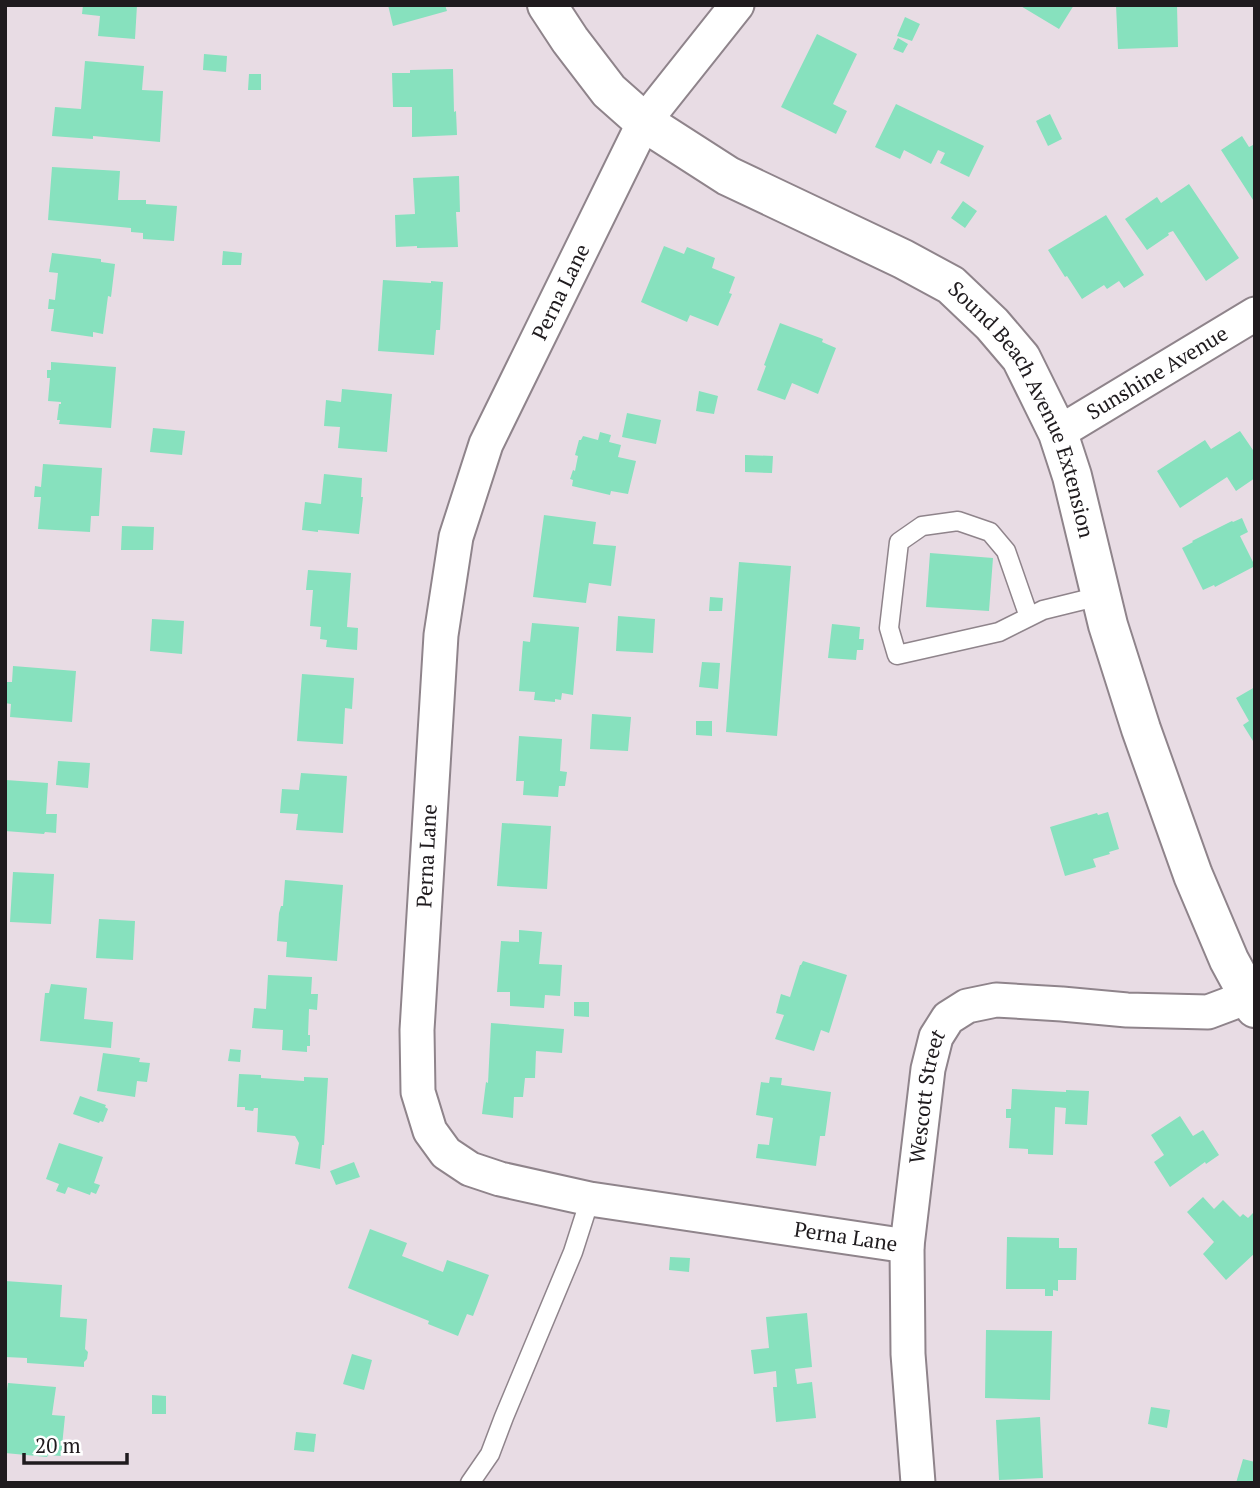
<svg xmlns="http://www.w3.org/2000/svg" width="1260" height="1488" viewBox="0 0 1260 1488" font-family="'PT Serif',serif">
<rect width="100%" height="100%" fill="#e8dce4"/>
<path fill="#87e1be" d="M 83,5 L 137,5 L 135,39 L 98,36 L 100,16 L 82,14 Z
M 388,5 L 445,5 L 447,11 L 393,26 Z
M 1019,5 L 1074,5 L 1059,29 Z
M 1116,5 L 1177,5 L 1178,47 L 1118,49 Z
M 905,17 L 920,24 L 912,41 L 897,36 Z
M 817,34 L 857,54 L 833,104 L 847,111 L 836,134 L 781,107 Z
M 898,38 L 908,44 L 903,53 L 893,49 Z
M 204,54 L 227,56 L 226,72 L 203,70 Z
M 85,61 L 144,66 L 142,90 L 163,91 L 160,142 L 93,136 L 93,139 L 52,136 L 55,107 L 81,109 Z
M 453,69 L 454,112 L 456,111 L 457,135 L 412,137 L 412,107 L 393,107 L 392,73 L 410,73 L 410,70 Z
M 249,74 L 261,74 L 261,90 L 248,90 Z
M 896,104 L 984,146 L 969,177 L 940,163 L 945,153 L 938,150 L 931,164 L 904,150 L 900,159 L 875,147 Z
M 1050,114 L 1062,139 L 1048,146 L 1036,121 Z
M 1242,136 L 1249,147 L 1255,144 L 1255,203 L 1221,150 Z
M 52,167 L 120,171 L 118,200 L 146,200 L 146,204 L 177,206 L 174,241 L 143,239 L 143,233 L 131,232 L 131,228 L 48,220 Z
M 459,176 L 460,212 L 456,212 L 458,247 L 417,248 L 417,246 L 396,247 L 395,215 L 415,214 L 413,178 Z
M 1189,184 L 1239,258 L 1206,281 L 1173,231 L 1168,233 L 1169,235 L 1147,250 L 1125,219 L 1157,197 L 1161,203 Z
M 963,201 L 977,211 L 965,228 L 951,218 Z
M 1106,215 L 1144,275 L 1124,288 L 1119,281 L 1107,289 L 1104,285 L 1082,299 L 1067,276 L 1065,277 L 1048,250 Z
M 664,246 L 684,254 L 687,247 L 715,258 L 712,268 L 735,277 L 729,293 L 732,294 L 718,326 L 690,315 L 687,322 L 641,302 Z
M 223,251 L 242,253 L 241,265 L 222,265 Z
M 52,253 L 101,259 L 101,262 L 115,264 L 111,297 L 108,296 L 103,334 L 93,332 L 93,337 L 51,331 L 54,309 L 48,309 L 49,299 L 55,300 L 58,273 L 49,272 Z
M 383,280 L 431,283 L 431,281 L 443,282 L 440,330 L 436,330 L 434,355 L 378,351 Z
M 780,323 L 823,339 L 822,342 L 836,348 L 818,394 L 792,383 L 785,400 L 757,390 L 766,366 L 764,365 Z
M 51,362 L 116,367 L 111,428 L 59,424 L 60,420 L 57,420 L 59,404 L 61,404 L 61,402 L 48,401 L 50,378 L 47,378 L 47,370 L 51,370 Z
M 342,389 L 392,394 L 387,452 L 338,448 L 340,427 L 324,426 L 326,400 L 341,402 Z
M 699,391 L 718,396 L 714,414 L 696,411 Z
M 627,413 L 661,420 L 656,444 L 622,437 Z
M 153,428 L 185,431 L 182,455 L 150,452 Z
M 1240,431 L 1255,453 L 1255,478 L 1236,491 L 1227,477 L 1180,508 L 1157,471 L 1205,440 L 1211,449 Z
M 600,432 L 611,435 L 609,442 L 621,445 L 618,457 L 636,461 L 628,494 L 611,491 L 610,495 L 572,486 L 573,480 L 570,479 L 573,470 L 575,471 L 578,456 L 575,455 L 579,440 L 581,440 L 583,436 L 598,440 Z
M 745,455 L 773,456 L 772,473 L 745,472 Z
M 43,464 L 102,468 L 99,516 L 91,516 L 90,532 L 38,529 L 41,497 L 34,497 L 35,486 L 41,487 Z
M 324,474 L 362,478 L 361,497 L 363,497 L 359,534 L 318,530 L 318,532 L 302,530 L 305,502 L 321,504 Z
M 544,515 L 596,522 L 593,544 L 616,546 L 611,586 L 589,583 L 586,603 L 533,597 Z
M 1242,518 L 1248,532 L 1240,536 L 1255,566 L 1215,587 L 1214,585 L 1203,590 L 1182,548 L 1193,542 L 1192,541 L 1232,521 L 1233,522 Z
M 122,526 L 154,527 L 153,550 L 121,550 Z
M 930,553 L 993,558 L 989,611 L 926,607 Z
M 739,562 L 791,566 L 777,736 L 726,732 Z
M 308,570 L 351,573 L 347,627 L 358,628 L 357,650 L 326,647 L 327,640 L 320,639 L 321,627 L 310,626 L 313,590 L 306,590 Z
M 710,597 L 723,598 L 722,611 L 709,611 Z
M 618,616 L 655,619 L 653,653 L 616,651 Z
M 152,619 L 184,621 L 182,654 L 150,651 Z
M 532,623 L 579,627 L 573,695 L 562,693 L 561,700 L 555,699 L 555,702 L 534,700 L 535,692 L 519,691 L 523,641 L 530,642 Z
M 832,624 L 860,627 L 859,639 L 864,639 L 863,650 L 857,650 L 856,660 L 828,658 Z
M 702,662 L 720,663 L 718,689 L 699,687 Z
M 13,666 L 76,671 L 72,722 L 10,717 L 11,704 L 5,703 L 5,682 L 12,682 Z
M 302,674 L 354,678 L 352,709 L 345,708 L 343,744 L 297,741 Z
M 1255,687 L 1255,740 L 1253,741 L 1243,725 L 1249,721 L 1236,698 Z
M 592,714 L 631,717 L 628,751 L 590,749 Z
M 696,721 L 712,721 L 712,736 L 696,735 Z
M 519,736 L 562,739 L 560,771 L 567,772 L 565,786 L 559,786 L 558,797 L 523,795 L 524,781 L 516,781 Z
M 58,761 L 90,763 L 88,788 L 56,785 Z
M 301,773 L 347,776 L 343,833 L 296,830 L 298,814 L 280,813 L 282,789 L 299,790 Z
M 6,780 L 48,783 L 46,814 L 57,814 L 56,833 L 45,832 L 44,834 L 5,831 Z
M 1108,812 L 1119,849 L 1109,852 L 1110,854 L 1093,859 L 1096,867 L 1065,876 L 1050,827 L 1097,813 L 1098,815 Z
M 502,823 L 551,826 L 547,889 L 497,886 Z
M 13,872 L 54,874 L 51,924 L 10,922 Z
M 285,880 L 343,885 L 337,961 L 286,957 L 287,942 L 277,941 L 279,913 L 281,906 L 283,906 Z
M 99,919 L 135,921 L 133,960 L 96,958 Z
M 519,930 L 542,932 L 539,964 L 562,965 L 560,996 L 545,995 L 544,1008 L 510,1006 L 510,992 L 497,992 L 501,941 L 519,942 Z
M 803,961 L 847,975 L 829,1033 L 821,1030 L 814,1051 L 775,1039 L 784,1015 L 776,1013 L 781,994 L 790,997 L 800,965 L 801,965 Z
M 268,975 L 312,977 L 311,994 L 318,994 L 317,1010 L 309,1009 L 308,1035 L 310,1035 L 310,1046 L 307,1046 L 307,1052 L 282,1050 L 283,1030 L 252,1028 L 254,1008 L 266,1009 Z
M 51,984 L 87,988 L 84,1019 L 113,1022 L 111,1048 L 40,1041 L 45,993 L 49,993 Z
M 574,1002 L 589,1002 L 589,1017 L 574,1016 Z
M 491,1023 L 564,1029 L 562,1053 L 536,1051 L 535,1078 L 525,1078 L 523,1097 L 514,1097 L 513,1118 L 482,1114 L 486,1082 L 488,1083 Z
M 230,1049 L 241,1050 L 240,1062 L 228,1061 Z
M 103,1053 L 140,1058 L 139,1062 L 150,1063 L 147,1082 L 137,1081 L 135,1097 L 97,1091 Z
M 239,1074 L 261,1075 L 261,1078 L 304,1081 L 304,1077 L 328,1078 L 324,1145 L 322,1145 L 320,1169 L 295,1164 L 299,1143 L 295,1136 L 257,1132 L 258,1108 L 254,1108 L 253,1111 L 245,1110 L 245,1107 L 237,1107 Z
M 770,1077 L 782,1078 L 781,1085 L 831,1092 L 825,1136 L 820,1136 L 816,1166 L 756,1158 L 758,1144 L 769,1145 L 773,1118 L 756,1115 L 761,1082 L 769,1083 Z
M 1012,1089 L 1066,1092 L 1066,1090 L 1089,1091 L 1087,1125 L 1065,1124 L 1066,1108 L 1055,1107 L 1053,1155 L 1028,1154 L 1028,1149 L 1009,1148 L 1011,1118 L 1006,1118 L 1006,1109 L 1011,1109 Z
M 80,1096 L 106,1105 L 105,1107 L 108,1109 L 103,1122 L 100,1121 L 99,1123 L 73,1114 Z
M 1180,1116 L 1193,1136 L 1203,1130 L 1219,1155 L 1206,1164 L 1205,1162 L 1170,1187 L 1154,1162 L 1164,1155 L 1151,1135 Z
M 59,1143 L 103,1157 L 94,1183 L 100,1185 L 96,1194 L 91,1192 L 90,1195 L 68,1187 L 65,1194 L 56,1191 L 59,1184 L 46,1179 Z
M 354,1162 L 360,1177 L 336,1185 L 330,1171 Z
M 1203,1197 L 1214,1209 L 1223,1200 L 1240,1217 L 1243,1214 L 1248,1218 L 1253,1213 L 1255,1215 L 1255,1253 L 1226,1280 L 1203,1254 L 1214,1242 L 1187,1212 Z
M 370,1229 L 407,1243 L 402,1256 L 443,1272 L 447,1260 L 489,1275 L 473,1316 L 467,1314 L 458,1336 L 428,1324 L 429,1321 L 348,1288 Z
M 1007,1237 L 1059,1238 L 1059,1248 L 1077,1248 L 1076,1280 L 1058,1280 L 1058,1291 L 1053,1290 L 1053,1296 L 1045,1296 L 1045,1289 L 1006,1289 Z
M 670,1257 L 690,1258 L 689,1272 L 669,1270 Z
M 5,1281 L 62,1285 L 60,1317 L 87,1319 L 85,1349 L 88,1352 L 87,1359 L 84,1362 L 84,1367 L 27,1363 L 27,1358 L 5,1357 Z
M 807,1313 L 812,1367 L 795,1369 L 797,1384 L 812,1382 L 816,1418 L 776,1422 L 773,1387 L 777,1387 L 776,1371 L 754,1374 L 751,1350 L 769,1348 L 766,1317 Z
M 986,1330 L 1052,1331 L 1050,1400 L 985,1398 Z
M 352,1354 L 372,1360 L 364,1390 L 343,1384 Z
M 8,1383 L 56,1387 L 52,1415 L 65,1416 L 61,1456 L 48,1455 L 47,1457 L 5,1453 L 5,1405 Z
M 152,1395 L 166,1396 L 166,1414 L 152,1414 Z
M 1151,1407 L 1170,1410 L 1167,1428 L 1148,1424 Z
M 1040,1417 L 1043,1478 L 999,1480 L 996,1420 Z
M 296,1432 L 316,1434 L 314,1452 L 294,1450 Z
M 1243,1459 L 1255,1462 L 1255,1483 L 1236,1483 Z"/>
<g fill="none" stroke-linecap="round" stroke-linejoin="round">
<g stroke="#8f848b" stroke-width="21">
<path id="lane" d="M 1029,617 L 1006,551 L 990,532 L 958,521 L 922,526 L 899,542 L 889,628 L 897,655 L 999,632 L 1043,610 L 1100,596
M 470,1483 L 490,1454 L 504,1417 L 573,1252 L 590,1199"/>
</g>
<g stroke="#8f848b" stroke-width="37">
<g id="street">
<path id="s1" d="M 737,5 L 644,122 L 486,444 L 456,537 L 441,635 L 417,1030 L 418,1092 L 430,1131 L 446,1153 L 470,1169 L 500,1179 L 590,1199 L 907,1246"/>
<path id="s2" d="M 1058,433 L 1255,314"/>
<path id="s3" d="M 918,1483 L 908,1354 L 907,1246 L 928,1069 L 936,1037 L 948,1018 L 967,1006 L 996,1000 L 1062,1004 L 1127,1010 L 1208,1012 L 1248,997"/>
</g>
</g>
<g stroke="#8f848b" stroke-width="42">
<g id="secondary">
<path id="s4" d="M 547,5 L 570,40 L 609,91 L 644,122 L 728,176 L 903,259 L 951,285 L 992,324 L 1021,358 L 1058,433 L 1072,476 L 1108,625 L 1141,729 L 1193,875 L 1229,960 L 1255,1008"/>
</g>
</g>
<use href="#lane" stroke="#fff" stroke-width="18"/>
<use href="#street" stroke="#fff" stroke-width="33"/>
<use href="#secondary" stroke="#fff" stroke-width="38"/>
</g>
<g text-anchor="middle" stroke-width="5" stroke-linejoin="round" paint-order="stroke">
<g font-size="21" fill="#1f1b1e" stroke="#fff">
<text transform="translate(561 292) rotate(-64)" y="7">Perna Lane</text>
<text dy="7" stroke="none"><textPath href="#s2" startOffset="116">Sunshine Avenue</textPath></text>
<text dy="7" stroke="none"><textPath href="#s4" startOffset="648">Sound Beach Avenue Extension</textPath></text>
<text transform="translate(427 856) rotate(-87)" y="7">Perna Lane</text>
<text dy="7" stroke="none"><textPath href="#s3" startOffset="388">Wescott Street</textPath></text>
<text dy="7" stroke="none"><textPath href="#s1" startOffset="1642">Perna Lane</textPath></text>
</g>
</g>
<rect width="1260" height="1488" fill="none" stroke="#1f1b1e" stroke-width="14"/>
<path d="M24 1453v10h103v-10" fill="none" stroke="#1f1b1e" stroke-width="3.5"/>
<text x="35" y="1453" font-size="21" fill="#1f1b1e" stroke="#ffffff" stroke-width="5" paint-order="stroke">20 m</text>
</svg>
